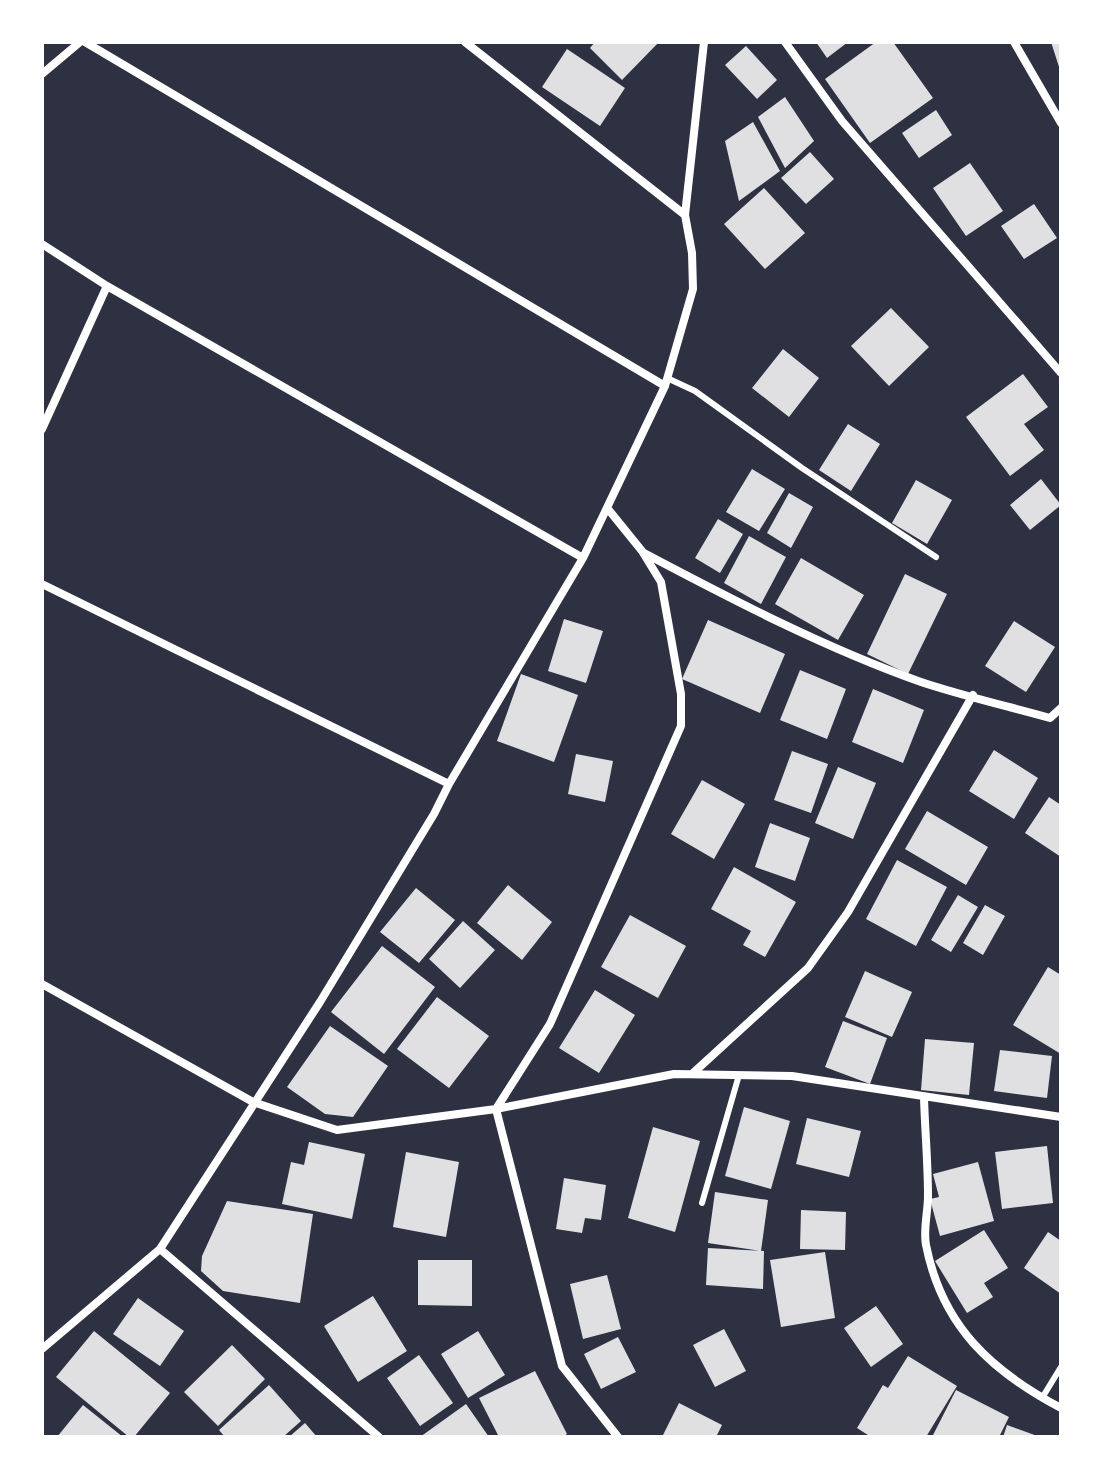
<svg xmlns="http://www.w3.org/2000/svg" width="1103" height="1479" viewBox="0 0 1103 1479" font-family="Rubik,sans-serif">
<rect width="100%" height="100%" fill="#2d3142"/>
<path fill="#e0e0e3" d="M 595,42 L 659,42 L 622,80 L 590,48 Z
M 816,42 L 848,42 L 827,58 Z
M 876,42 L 893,42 L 933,98 L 870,143 L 825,79 Z
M 1051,42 L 1061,42 L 1061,70 L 1060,70 Z
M 746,46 L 777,80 L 757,99 L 725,65 Z
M 567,49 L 625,88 L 600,126 L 542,87 Z
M 785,97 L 814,141 L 785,168 L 758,117 Z
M 936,110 L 952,135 L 919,158 L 902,133 Z
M 753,122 L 780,171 L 739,201 L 725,141 Z
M 810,152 L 834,179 L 806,204 L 781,178 Z
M 970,163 L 1003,211 L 966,236 L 933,188 Z
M 764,188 L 805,233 L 765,269 L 724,224 Z
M 1034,204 L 1057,238 L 1024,259 L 1001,226 Z
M 891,308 L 929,347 L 889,386 L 851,346 Z
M 783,349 L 819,378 L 789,417 L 752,388 Z
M 1023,374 L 1048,407 L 1024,424 L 1044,450 L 1010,476 L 966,417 Z
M 848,424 L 880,444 L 851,491 L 819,470 Z
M 752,469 L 785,489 L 759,531 L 726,512 Z
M 1041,479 L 1061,505 L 1030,530 L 1010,505 Z
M 916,480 L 952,500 L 927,544 L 892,523 Z
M 789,493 L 813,507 L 791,548 L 767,533 Z
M 718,519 L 743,534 L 720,573 L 695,558 Z
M 749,536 L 786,557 L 761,604 L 724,583 Z
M 801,558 L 864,595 L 838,640 L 775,604 Z
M 905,574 L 947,594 L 908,674 L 867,654 Z
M 564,619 L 603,631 L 586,683 L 548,671 Z
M 708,620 L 785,654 L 760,713 L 682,679 Z
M 1014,621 L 1055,647 L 1026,692 L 985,666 Z
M 800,670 L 846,689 L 827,739 L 780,720 Z
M 521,674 L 578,695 L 554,762 L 497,741 Z
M 873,689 L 924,710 L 903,763 L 852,742 Z
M 994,750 L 1038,778 L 1014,819 L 969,791 Z
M 792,751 L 828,764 L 811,813 L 774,800 Z
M 576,754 L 613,761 L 605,802 L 568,794 Z
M 838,767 L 876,783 L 853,839 L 815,823 Z
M 702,780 L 745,804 L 714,859 L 671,834 Z
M 1049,797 L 1061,805 L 1061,857 L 1025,833 Z
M 927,811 L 988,847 L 966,885 L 905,849 Z
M 770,823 L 810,838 L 795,881 L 755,867 Z
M 897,860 L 947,887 L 916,946 L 866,919 Z
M 734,867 L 796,902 L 765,957 L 743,945 L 751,931 L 711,909 Z
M 508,885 L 552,922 L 522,960 L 477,923 Z
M 416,888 L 455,920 L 419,963 L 380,932 Z
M 958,895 L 978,907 L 951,952 L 931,940 Z
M 985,905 L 1005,916 L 983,955 L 963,943 Z
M 630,915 L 686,946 L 658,998 L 601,967 Z
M 463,921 L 495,950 L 460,988 L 429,959 Z
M 382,946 L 435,987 L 384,1054 L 331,1012 Z
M 1048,967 L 1061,975 L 1061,1054 L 1013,1025 Z
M 865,971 L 912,992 L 892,1037 L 845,1017 Z
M 595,990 L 635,1015 L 599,1073 L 559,1048 Z
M 437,997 L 489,1036 L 449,1088 L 397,1049 Z
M 843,1021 L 887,1038 L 870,1084 L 825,1067 Z
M 330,1026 L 388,1066 L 353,1117 L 325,1114 L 287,1087 Z
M 925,1039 L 974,1043 L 969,1095 L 921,1090 Z
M 1000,1050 L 1052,1056 L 1047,1098 L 994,1091 Z
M 744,1107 L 790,1121 L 771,1189 L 725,1176 Z
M 807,1118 L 861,1131 L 849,1177 L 796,1164 Z
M 653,1127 L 700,1141 L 675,1232 L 628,1218 Z
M 309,1142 L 365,1154 L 352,1219 L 282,1204 L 291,1162 L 304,1165 Z
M 1047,1146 L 1053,1203 L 1002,1209 L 995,1152 Z
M 406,1152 L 459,1162 L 446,1237 L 393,1227 Z
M 978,1162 L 994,1221 L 940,1236 L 930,1199 L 939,1197 L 933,1174 Z
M 564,1178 L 606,1185 L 601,1220 L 585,1218 L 582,1233 L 556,1229 Z
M 715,1192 L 768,1200 L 761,1251 L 708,1243 Z
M 227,1201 L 313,1214 L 300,1303 L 223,1291 L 201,1271 L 202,1256 Z
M 801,1210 L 846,1212 L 845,1250 L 800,1249 Z
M 984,1230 L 1008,1268 L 984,1283 L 993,1297 L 967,1313 L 935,1261 Z
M 1048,1232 L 1061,1241 L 1061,1294 L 1024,1268 Z
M 708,1248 L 764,1251 L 763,1289 L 706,1285 Z
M 825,1252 L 835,1318 L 781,1327 L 770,1260 Z
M 418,1260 L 472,1260 L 472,1306 L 418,1305 Z
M 607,1275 L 621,1329 L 583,1339 L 570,1284 Z
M 373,1296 L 407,1351 L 358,1382 L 324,1326 Z
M 138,1298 L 184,1331 L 160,1366 L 113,1334 Z
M 876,1306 L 903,1344 L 871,1367 L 844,1328 Z
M 724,1329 L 746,1371 L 715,1387 L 693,1345 Z
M 94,1331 L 170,1393 L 134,1437 L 129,1437 L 56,1377 Z
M 478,1331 L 505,1375 L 468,1398 L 441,1354 Z
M 618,1337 L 636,1372 L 601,1389 L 584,1354 Z
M 232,1345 L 265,1379 L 218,1426 L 184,1392 Z
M 419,1355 L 453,1403 L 420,1426 L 387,1378 Z
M 908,1356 L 957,1386 L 926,1437 L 871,1437 L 857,1428 L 883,1385 L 888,1388 Z
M 535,1371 L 567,1434 L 562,1437 L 499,1437 L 479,1398 Z
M 269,1385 L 301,1421 L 283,1437 L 225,1437 L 219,1430 Z
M 956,1390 L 1009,1417 L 999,1437 L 932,1437 Z
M 679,1403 L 722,1425 L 716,1437 L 663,1435 Z
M 466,1404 L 489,1437 L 420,1437 Z
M 83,1405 L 123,1437 L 57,1437 Z
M 305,1423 L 317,1437 L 289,1437 Z
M 1007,1425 L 1040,1437 L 1003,1437 Z"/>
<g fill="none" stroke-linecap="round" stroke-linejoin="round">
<path stroke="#fff" stroke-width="6" d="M 667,378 L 695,391 L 802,468 L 936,557
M 702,1203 L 739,1075
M 1042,1398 L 1061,1367"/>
<path stroke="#fff" stroke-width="8" d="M 85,42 L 665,386
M 465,42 L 685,215
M 785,42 L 842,121 L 1061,373
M 1014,42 L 1061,123
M 42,74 L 80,42
M 42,244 L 107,286 L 583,558
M 42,429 L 107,286
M 608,509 L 642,551 L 661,582 L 681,694 L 681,726 L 550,1024 L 496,1109 L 562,1366 L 618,1437
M 644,553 C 733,600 825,648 921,682 C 963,696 1007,706 1050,718 L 1061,708
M 42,584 L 449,784
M 42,984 L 253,1102 L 337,1130 L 496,1109 L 674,1074 L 792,1076 L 1061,1117
M 692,1074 L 808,968 L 848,912 L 973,695
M 924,1098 C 925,1131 928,1163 928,1196 C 928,1212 923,1230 926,1245 C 942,1326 991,1371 1061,1408
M 160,1249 L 379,1437
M 42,1349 L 160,1249 L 320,1002 L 434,814 L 449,784 L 583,558 L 665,386 L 693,289 L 692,253 L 685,215 L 704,42"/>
</g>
<rect width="1103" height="1479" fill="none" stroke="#ffffff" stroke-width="88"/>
</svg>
